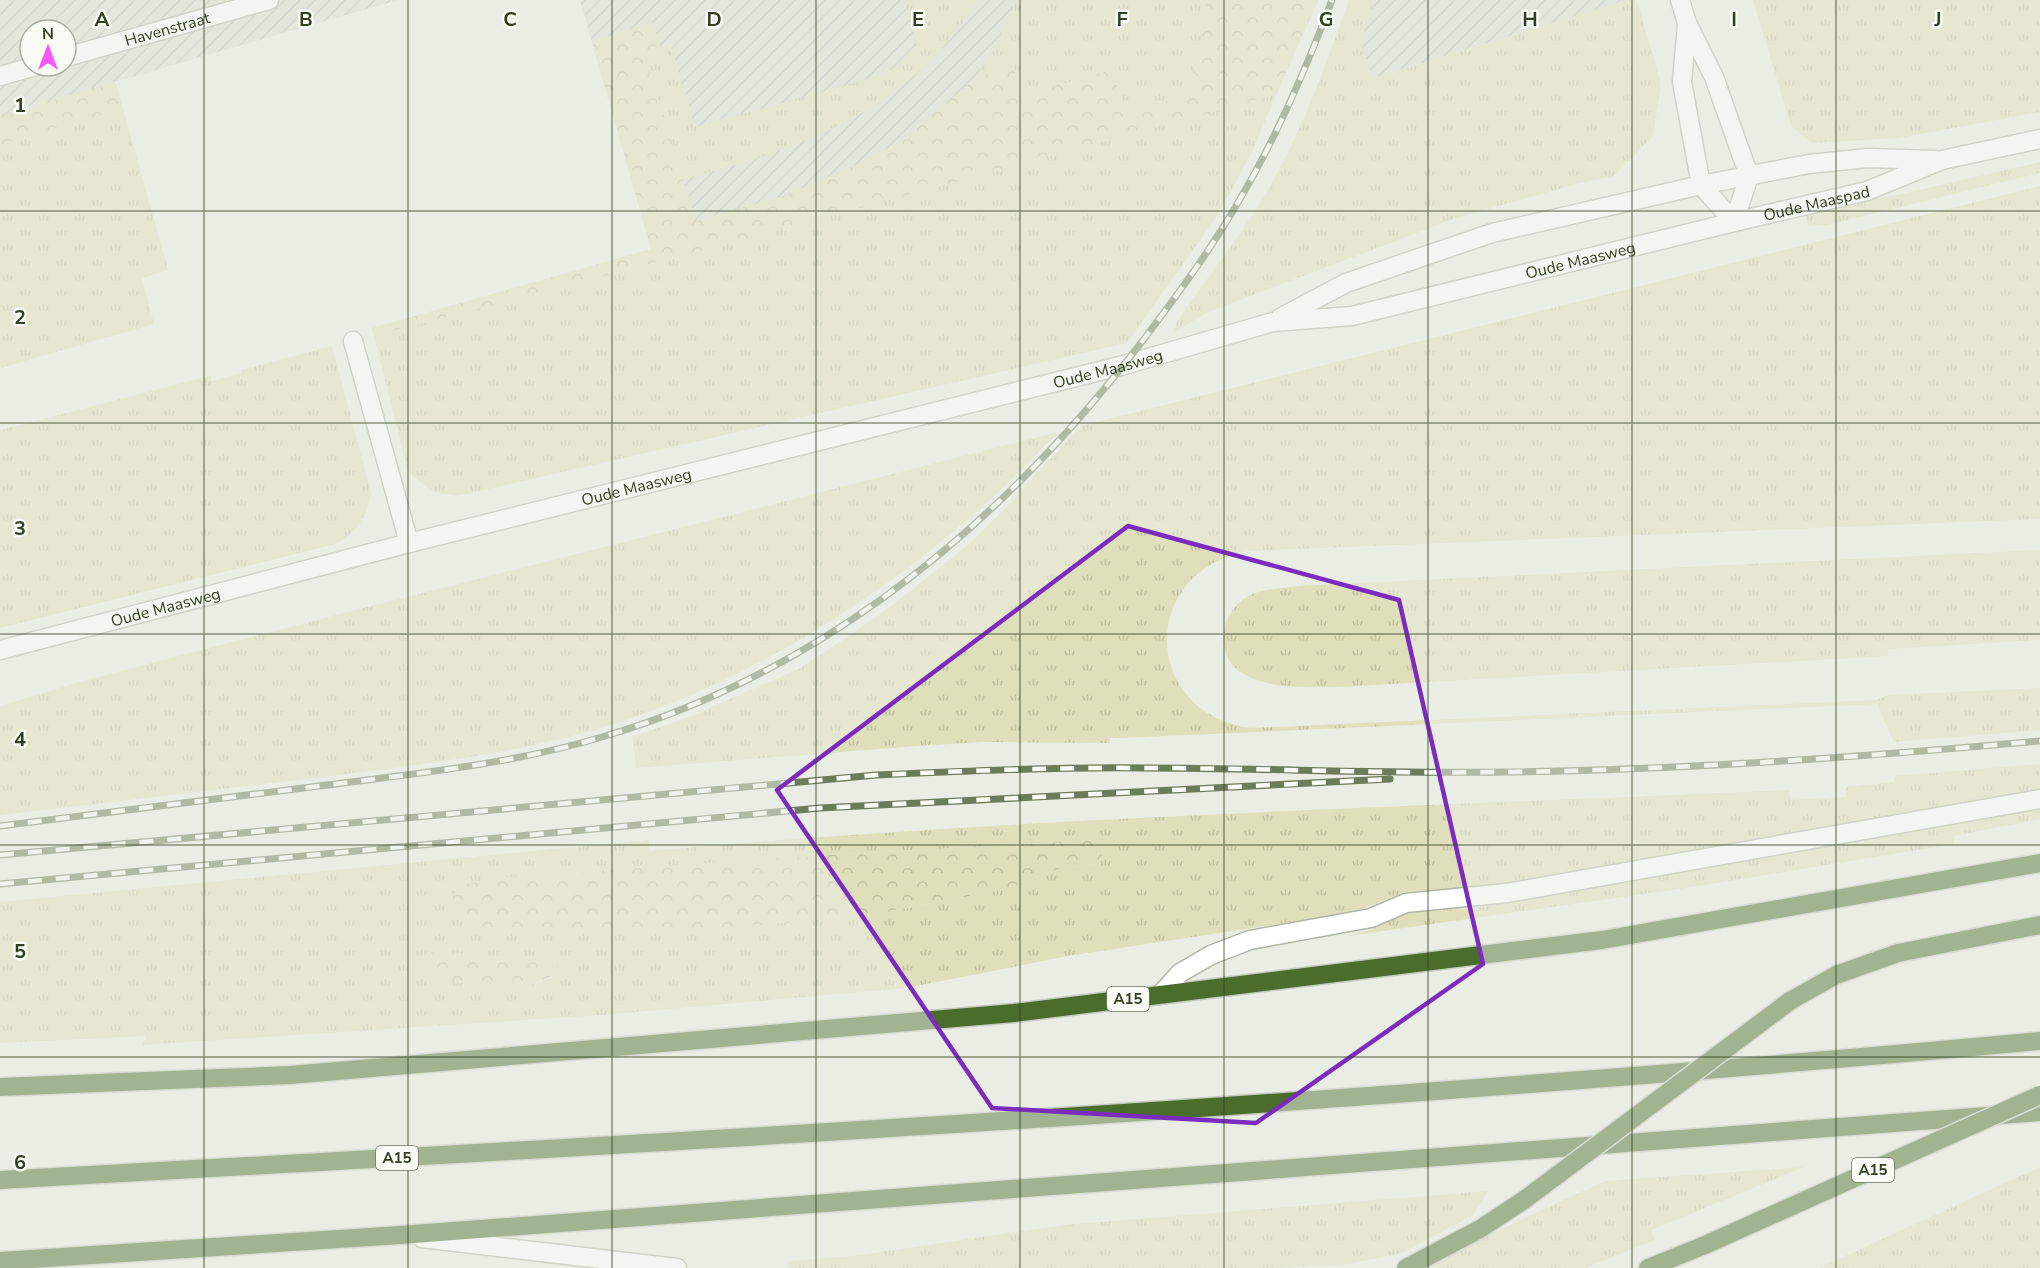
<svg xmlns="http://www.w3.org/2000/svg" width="2040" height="1268" viewBox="0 0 2040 1268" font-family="'Nunito Sans',sans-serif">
<defs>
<pattern id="industrial-furrows" width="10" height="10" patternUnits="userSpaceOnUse" patternTransform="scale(1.5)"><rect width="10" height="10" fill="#daddd1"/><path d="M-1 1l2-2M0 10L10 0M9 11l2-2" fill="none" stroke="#bcbfb3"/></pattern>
<pattern id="grass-tufts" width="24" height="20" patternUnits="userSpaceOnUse" patternTransform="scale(1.5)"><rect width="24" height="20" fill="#dfdfbb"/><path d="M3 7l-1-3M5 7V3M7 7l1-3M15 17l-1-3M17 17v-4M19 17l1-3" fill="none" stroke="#c0c0a0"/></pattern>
<pattern id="forest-crowns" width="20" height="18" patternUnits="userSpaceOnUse" patternTransform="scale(1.5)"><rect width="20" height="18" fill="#dfdfbb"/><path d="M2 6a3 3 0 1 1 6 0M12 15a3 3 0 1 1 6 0" fill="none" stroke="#c0c0a0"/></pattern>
</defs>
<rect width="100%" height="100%" fill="#eaede3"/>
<path fill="url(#industrial-furrows)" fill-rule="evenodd" d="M 0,0 L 398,0 L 0,115 ZM 30,30 L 66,30 L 66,66 L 30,66 Z
M 580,0 L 1318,0 L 1276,95 L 655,263 Z
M 1375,0 L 1627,0 L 1370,79 L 1361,39 Z"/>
<path fill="url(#grass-tufts)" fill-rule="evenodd" d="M 905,0 L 977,0 C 914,110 799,149 683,180 L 644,52 L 670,43 L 695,127 L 872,78 L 897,67 L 917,45 Z
M 1016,0 L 1206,0 L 1201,45 L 1187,95 L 1126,113 L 1112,70 L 1023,95 L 1013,67 L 975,78 L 996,46 Z
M 1349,0 L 1375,0 L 1361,39 L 1371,79 L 1627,0 L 1637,0 L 1661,84 L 1653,136 L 1614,176 L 1580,183 L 1456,218 L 1208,312 L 1174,332 L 1177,322 C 1201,286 1228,252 1251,217 C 1296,150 1322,75 1349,0 Z
M 1753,0 L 2040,0 L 2040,112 L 1899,138 L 1812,143 L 1791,126 Z
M 1276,95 L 1253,150 L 1217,216 L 1127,343 L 457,496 L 433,492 L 408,472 L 374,336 Z
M 123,108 L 168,270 L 142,278 L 154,324 L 0,368 L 0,145 Z
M 2040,162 L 2040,173 L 1827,225 L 1808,226 L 1806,216 Z
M 2040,186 L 2040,519 L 1248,551 C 1138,571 1141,714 1251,728 L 1876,700 L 1889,695 L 2040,688 L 2040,730 L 1894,742 L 1877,704 L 1120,738 L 1110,738 L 1109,743 L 982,742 L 917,746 L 636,768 L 633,737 L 689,717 L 799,669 L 843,640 L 893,605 L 962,550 L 996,518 L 1081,426 Z
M 332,346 L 371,493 C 367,517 357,532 335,544 L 0,628 L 0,430 L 210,376 L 212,381 L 241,373 L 241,370 Z
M 1058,432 C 936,565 762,683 587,732 C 496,757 401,767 306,779 C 204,791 102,803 0,815 L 0,706 L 83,681 L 336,615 Z
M 2040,550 L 2040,640 L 1888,649 L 1888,656 L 1338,687 C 1307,687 1269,690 1242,673 C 1215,657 1219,616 1244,599 C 1258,588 1281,589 1298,586 Z
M 2040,764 L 2040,789 L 1503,885 L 1405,892 L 1351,913 L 1068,956 L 906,988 L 601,1015 L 142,1045 L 146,1036 L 0,1043 L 0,902 L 649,840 L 649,851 C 1028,817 1409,807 1789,790 L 1790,800 L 1846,797 L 1846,787 L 1894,782 L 1895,776 ZM 1096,840 L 1103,851 L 1099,864 L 1060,868 L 1005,889 L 872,915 L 500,878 L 793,857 ZM 437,951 L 507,958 L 553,958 L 552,978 L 524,987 L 477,986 Z
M 2040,808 L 2040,819 L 1953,836 L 1954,844 L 1686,888 L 1347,936 L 1371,930 L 1411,910 L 1465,909 L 1507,903 Z
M 1804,1167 L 1651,1230 L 1655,1240 L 1585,1268 L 1417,1268 L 1605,1181 Z
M 2040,1167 L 2040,1268 L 1819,1268 Z
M 1488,1191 L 1473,1215 L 1402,1253 L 1348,1264 L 1275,1268 L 791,1268 L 787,1264 L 788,1261 L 853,1256 L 1064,1225 Z"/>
<path fill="url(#forest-crowns)" d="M 1206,0 L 1318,0 L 1276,95 L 749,238 L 374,336 L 372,328 L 651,249 L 592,41 L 653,22 L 660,46 L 644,52 L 696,221 L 786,195 L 851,167 L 903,140 L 975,78 L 1013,67 L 1023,95 L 1112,70 L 1126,113 L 1186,95 L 1201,45 Z
M 115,82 L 123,108 L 0,145 L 0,115 Z
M 1096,840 L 1103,851 L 1099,864 L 1060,868 L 1005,889 L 872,915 L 750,926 L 587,930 L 485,927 L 458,918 L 454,910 L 453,894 L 463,885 L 500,878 L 793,857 Z
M 437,951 L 507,958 L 553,958 L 558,965 L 558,974 L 524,987 L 477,986 L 433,977 L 423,967 L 422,959 L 426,953 Z"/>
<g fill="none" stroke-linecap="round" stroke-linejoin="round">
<g stroke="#afb6a5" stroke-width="21">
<g id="minor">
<path d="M 1680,0 L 1687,23 L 1714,77 L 1749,176 L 1734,222"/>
<path d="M 1687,24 L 1682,82 L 1701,185"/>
<path id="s1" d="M 66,57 L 269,0"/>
<path d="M 0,76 L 36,66"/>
<path d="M 1701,185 L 1734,222"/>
<path d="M 1280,318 L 1346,283 L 1492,233 L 1701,185 L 1809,164 L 1868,158 L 1936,160"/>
<path d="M 353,341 L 409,543"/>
<path id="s2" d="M 0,650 L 409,543 L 1124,365 L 1273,322 L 1352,316 L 1734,222 L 1867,191 L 1942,160 L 2040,139"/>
<path d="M 1160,995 L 1180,973 L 1211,955 L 1250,940 L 1371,918 L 1406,903 L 1507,893 L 2040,799"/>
<path d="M 422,1238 L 677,1268"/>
</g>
</g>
<g stroke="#c5cac1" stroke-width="21">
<path id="highway" d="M 1790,1001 L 1836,975 L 1898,953 L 2040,925
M 0,1087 L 290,1075 L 1014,1013 L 1602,940 L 2040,863
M 0,1180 C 680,1142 1361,1104 2040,1041
M 0,1261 L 400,1235 L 2040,1112
M 1406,1268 L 1480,1229 L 1524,1200
M 1648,1268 L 1705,1245"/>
</g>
<use href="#minor" stroke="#fff" stroke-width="18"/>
<use href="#highway" stroke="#4a6d2c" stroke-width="18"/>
<g stroke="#6c7b5c" stroke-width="7">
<path id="rail" d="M 0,826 C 109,812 218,799 327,785 C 420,773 512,764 602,737 C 826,671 1004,522 1144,339 C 1178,294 1212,248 1240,199 C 1277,136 1306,69 1332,0
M 0,855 L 876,775 C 965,771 1055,767 1145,768 C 1264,768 1383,774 1502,772 C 1682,770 1861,757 2040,741
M 0,884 L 820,808 L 1390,779"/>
</g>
<use href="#rail" stroke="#f8faf4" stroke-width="4.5" stroke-dasharray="14" stroke-linecap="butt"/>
<g stroke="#c5cac1" stroke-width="21" stroke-linecap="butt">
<path id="highway-bridge" d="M 1524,1200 L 1790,1001
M 1705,1245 L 2040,1095"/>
</g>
<use href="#highway-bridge" stroke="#4a6d2c" stroke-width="18"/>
</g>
<path d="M0 0H2040V1268H0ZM 1128,526 L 1399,600 L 1483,964 L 1256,1123 L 992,1108 L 777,790 Z" fill="#eaede3" fill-opacity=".55" fill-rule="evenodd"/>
<path fill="none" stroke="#7b2cbf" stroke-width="4.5" stroke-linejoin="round" d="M 1128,526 L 1399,600 L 1483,964 L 1256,1123 L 992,1108 L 777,790 Z"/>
<path fill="none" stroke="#314022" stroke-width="1.5" stroke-opacity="0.55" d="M 204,0 L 204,1268M 408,0 L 408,1268M 612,0 L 612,1268M 816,0 L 816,1268M 1020,0 L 1020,1268M 1224,0 L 1224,1268M 1428,0 L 1428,1268M 1632,0 L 1632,1268M 1836,0 L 1836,1268M 0,211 L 2040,211M 0,423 L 2040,423M 0,634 L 2040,634M 0,845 L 2040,845M 0,1057 L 2040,1057"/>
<g text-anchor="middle" stroke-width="5" stroke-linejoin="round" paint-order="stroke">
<g fill="#f8faf4" stroke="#6d7861" stroke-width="1.5">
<rect x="1107" y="987" width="42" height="24" rx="4.5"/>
<rect x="376" y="1146" width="42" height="24" rx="4.5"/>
<rect x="1852" y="1158" width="42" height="24" rx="4.5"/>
</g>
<g font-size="15" font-weight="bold" fill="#314022">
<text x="1128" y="1004">A15</text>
<text x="397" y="1163">A15</text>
<text x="1873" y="1175">A15</text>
</g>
<g font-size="16" fill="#314022" stroke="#f8faf4">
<text dy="6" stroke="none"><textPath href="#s1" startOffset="105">Havenstraat</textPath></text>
<text dy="6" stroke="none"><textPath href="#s2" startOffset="1872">Oude Maaspad</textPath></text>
<text dy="6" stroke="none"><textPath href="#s2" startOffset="1629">Oude Maasweg</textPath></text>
<text dy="6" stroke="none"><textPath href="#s2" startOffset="1143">Oude Maasweg</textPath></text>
<text dy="6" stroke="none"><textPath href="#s2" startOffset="657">Oude Maasweg</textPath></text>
<text dy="6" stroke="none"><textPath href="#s2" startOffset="171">Oude Maasweg</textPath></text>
</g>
</g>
<g font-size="20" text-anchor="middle" font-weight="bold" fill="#314022" stroke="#f8faf4" stroke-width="5" stroke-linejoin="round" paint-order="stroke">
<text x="102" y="26">A</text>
<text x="306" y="26">B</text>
<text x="510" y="26">C</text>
<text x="714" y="26">D</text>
<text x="918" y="26">E</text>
<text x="1122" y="26">F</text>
<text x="1326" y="26">G</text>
<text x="1530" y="26">H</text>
<text x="1734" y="26">I</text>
<text x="1938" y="26">J</text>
<text x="20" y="112">1</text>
<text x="20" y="324">2</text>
<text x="20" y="535">3</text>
<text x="20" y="746">4</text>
<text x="20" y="958">5</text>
<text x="20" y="1169">6</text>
</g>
<g transform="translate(48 48)"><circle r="28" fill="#f8faf4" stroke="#a8b0a0" stroke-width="1.5"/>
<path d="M0-4.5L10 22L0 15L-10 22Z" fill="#f757f8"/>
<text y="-9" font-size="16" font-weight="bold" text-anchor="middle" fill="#314022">N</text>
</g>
</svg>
